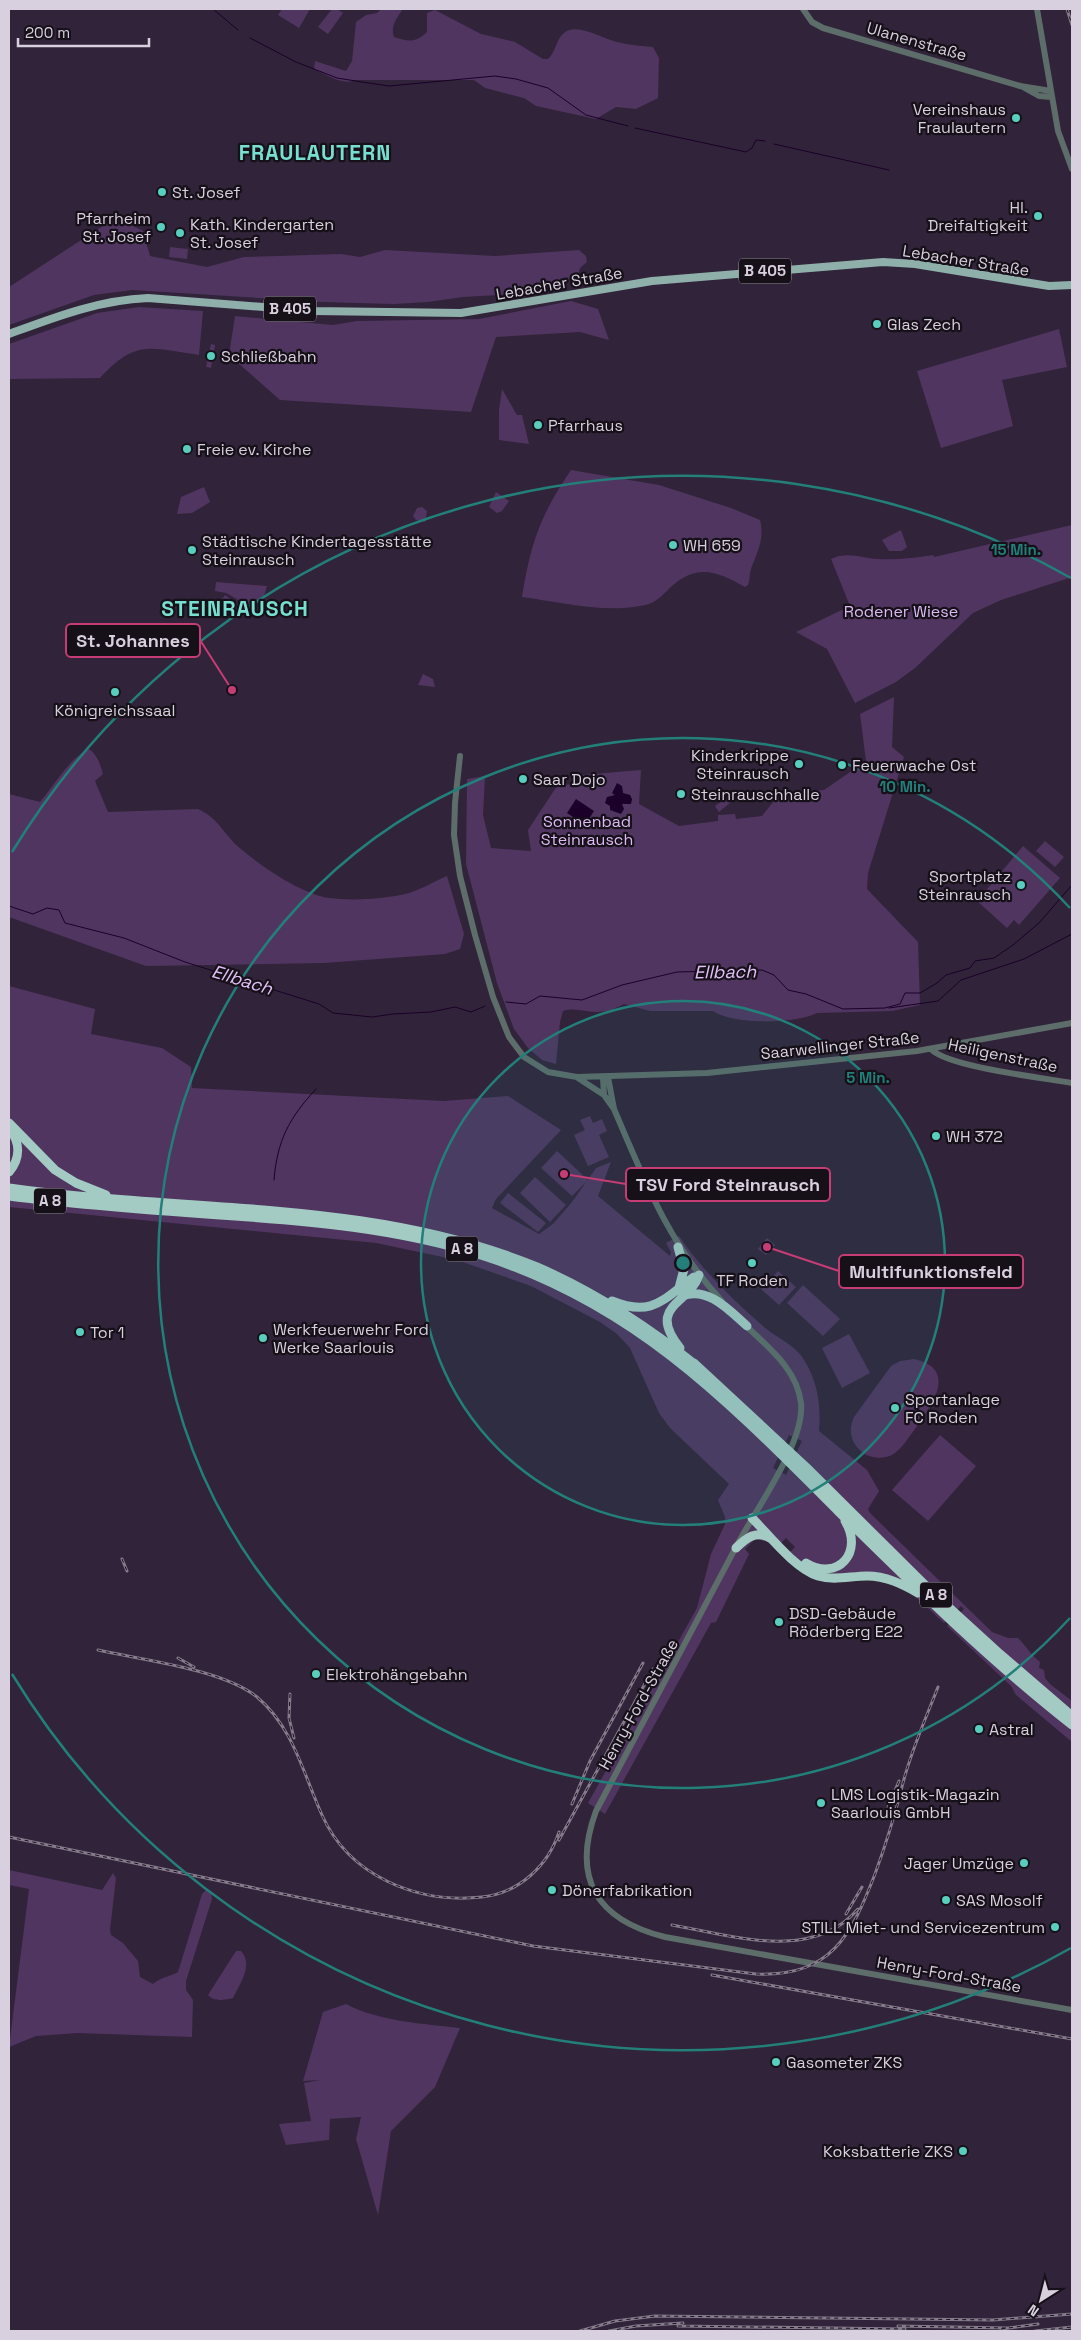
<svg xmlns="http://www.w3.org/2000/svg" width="1081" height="2340" viewBox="0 0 1081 2340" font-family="'Space Grotesk',sans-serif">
<rect width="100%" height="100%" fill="#312339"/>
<path fill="#503560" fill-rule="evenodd" d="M 282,9 L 310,9 L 299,28 L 278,15 Z
M 332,9 L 337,9 L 343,13 L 328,34 L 318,27 Z
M 381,9 L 403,9 C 397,17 390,27 394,37 C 409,42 415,43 427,32 L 427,13 L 435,10 L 481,34 L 515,42 L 543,59 L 548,59 C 556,52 556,39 564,33 C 577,22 603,39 617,42 C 629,45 641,46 653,47 L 659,58 L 658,98 L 636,109 L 616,107 L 596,119 L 536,106 L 524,98 L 485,88 L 474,80 L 355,80 C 343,86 325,74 314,69 L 315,61 L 346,71 L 352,61 L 356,22 L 366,15 L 377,13 Z
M 120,219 L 143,231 L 150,256 L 207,267 L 244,257 L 341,254 L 360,257 L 385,250 L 495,256 L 579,250 L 586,256 L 587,262 L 580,268 L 578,276 L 547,288 L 513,294 L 463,297 L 428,302 L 394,304 L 322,302 L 132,290 L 94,295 L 9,325 L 9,287 L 112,220 Z
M 170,247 L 188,249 L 187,259 L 169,257 Z
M 571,301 L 598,309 L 609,340 L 580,332 L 496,337 L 471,412 L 280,400 L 229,355 L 235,316 L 333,325 L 357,321 L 479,319 Z
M 139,307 L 203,311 L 199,355 C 150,348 136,339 100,378 L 9,379 L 9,344 L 97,313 Z
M 1059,329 L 1067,367 L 1002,380 L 1013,426 L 941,448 L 917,371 Z
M 211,344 L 215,345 L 211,368 L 206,367 Z
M 502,389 L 517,415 L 522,415 L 529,444 L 499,440 L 499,410 Z
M 571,470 L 659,485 L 731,508 L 760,520 C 765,539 757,552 751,569 C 749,575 750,580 748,585 L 745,587 C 718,572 698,563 672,586 C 661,596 656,604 640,606 C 602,613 560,602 522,597 C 531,542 540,516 571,470 Z
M 204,487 L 210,502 L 192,513 L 177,514 L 181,497 Z
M 496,492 L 509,501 L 502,511 L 497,513 L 489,507 Z
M 422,507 L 427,511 L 425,522 L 416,520 L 413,516 L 417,508 Z
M 1072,525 L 1072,577 L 1001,600 L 973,613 L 915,668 L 896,682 L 855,703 L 827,649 L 796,632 L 850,606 L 831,559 C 847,551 861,558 878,559 C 896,560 915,558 933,555 L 934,557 Z
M 901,530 L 907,547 L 902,551 L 889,551 L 882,540 Z
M 216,582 L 267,586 L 264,596 L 251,607 L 226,593 L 215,591 Z
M 225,595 L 245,609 L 237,619 L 218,605 Z
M 423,674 L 433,679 L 435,687 L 418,685 Z
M 894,697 L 892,747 L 904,757 L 868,873 L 867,889 L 918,942 L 920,1005 L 892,1011 L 817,1013 C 795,1024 733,1025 713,1011 L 650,1011 L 624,1004 C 615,1009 607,1012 597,1012 C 586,1012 574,1007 563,1011 L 560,1022 L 556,1064 L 542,1060 L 528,1048 L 514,1029 L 497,983 L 466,864 L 467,779 L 485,776 L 483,815 L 491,848 L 531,851 L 528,830 L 557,786 L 577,783 L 581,775 L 641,770 L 639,804 L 679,826 L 718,821 L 718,815 L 735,814 L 736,819 L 762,816 L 781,792 L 824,790 L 866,761 L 860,714 Z
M 89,749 C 97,754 101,766 103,774 L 95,781 L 108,812 L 198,809 C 220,819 224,836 242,850 C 264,868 300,893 329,898 C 351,901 387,899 409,893 C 422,889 435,881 447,876 L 464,934 L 460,949 L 445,954 L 324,963 L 146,966 L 9,917 L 9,794 L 40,802 C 52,788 72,755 89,749 Z
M 727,797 L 731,802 L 719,812 L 715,806 Z
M 1045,841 L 1064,857 L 1055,867 L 1036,851 Z
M 1023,846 L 1060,878 L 1019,925 L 1014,920 L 1007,928 L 977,901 Z
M 9,986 L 95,1009 L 91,1034 L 162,1048 L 191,1067 L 192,1088 L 444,1101 L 508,1096 L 561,1130 L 496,1199 L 492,1208 L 539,1234 L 553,1224 L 572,1202 L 596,1168 L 611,1162 L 598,1196 L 670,1256 L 671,1252 L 666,1243 L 679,1236 C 702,1270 732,1299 763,1326 C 776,1338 795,1344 804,1360 C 818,1382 821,1406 819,1431 L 867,1470 L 879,1491 L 868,1509 L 870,1513 L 992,1632 L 1008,1638 L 1018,1638 C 1026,1646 1031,1655 1040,1662 L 1039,1668 L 1044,1670 L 1045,1678 L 1050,1684 L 1072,1701 L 1072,1742 L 1016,1695 L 1011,1686 L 947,1626 L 964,1609 L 961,1606 L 944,1623 C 928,1609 911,1588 889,1583 C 842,1571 830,1600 785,1557 L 795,1547 L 786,1538 L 776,1548 L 766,1541 L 755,1539 L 745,1549 L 749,1554 L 716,1622 L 711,1623 L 605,1814 L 588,1803 L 697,1608 L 711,1554 L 725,1524 L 725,1517 L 718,1500 L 729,1484 L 670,1428 L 659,1413 L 630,1348 L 617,1334 L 600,1322 L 531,1286 L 457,1260 L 376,1243 L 9,1207 ZM 789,1435 L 802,1441 L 786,1475 L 773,1468 Z
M 590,1116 L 593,1123 L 602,1119 L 607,1131 L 599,1135 L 609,1157 L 588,1166 L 574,1135 L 585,1130 L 580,1120 Z
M 557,1151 L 588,1180 L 572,1196 L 541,1168 Z
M 535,1177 L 566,1205 L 550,1222 L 520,1193 Z
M 508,1193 L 546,1223 L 538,1232 L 500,1203 Z
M 767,1238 L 775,1245 L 766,1255 L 758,1249 Z
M 778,1271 L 796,1287 L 779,1305 L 761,1289 Z
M 803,1285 L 840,1319 L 823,1336 L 787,1303 Z
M 849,1334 L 870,1373 L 842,1388 L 822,1348 Z
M 914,1359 C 960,1369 930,1407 915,1429 C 908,1438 902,1449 892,1455 C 883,1459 874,1458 866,1455 C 852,1446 847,1432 854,1417 L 891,1366 L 900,1361 Z
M 940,1435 L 976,1466 L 928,1521 L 892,1490 Z
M 9,1870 L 102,1890 L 113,1873 L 116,1878 L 110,1930 L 111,1935 L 123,1943 L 138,1961 L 140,1977 L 153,1984 C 161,1977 169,1977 178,1972 L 202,1894 L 207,1889 L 211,1891 L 212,1899 L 186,1981 L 186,1990 L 193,2000 L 192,2037 L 78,2033 L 36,2036 L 9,2047 L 29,1889 L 9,1885 Z
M 236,1951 L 241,1951 C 254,1965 239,1985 233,1998 C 224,2000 214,2002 208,1995 Z
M 346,2004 C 377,2021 425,2024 460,2028 L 435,2087 L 391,2131 L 378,2215 L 356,2139 L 361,2117 L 330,2119 L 329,2140 L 286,2145 L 279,2124 L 311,2121 L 304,2083 L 320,2080 L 303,2081 L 323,2012 Z"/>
<path fill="#1b002a" d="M 617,783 L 622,786 L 623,793 L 630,795 L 632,799 L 631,804 L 622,804 L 624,809 L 621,814 L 610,810 L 610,806 L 605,803 L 607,797 L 615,795 L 612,793 Z
M 576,799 L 594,811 L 585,825 L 567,813 Z"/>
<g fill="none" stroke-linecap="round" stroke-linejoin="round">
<path stroke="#1b002a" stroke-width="1" d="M 213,9 L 238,30
M 250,38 L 296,62 L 337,78 L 362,82 L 389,86 L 495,76 L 516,79 L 548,88 L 586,115 L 628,126
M 635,128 L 746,152 L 752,148 L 756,140 L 765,141
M 774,144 L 889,170
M 9,906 L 33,914 L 47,908 L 59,910 L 65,923 L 124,938 L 185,962 L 319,1004 L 333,1013 L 372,1017 L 393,1014 L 431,1012 L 455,1007 L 471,1012 L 485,1006
M 506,1002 L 526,1004 L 540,996 L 582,1000 L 622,985 L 677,972 L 762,970 L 774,975 L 788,990 L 806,994 L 843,1009 L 885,1008 L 900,1004 L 905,993 L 920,993 L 937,983 L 946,975 L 970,968 L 975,961 L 994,958 L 1013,945 L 1039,923 L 1072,885
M 889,1008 L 938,1001 L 961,980 L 1024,959 L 1072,934
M 274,1180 C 277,1141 289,1118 316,1089"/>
<path stroke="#5d6d6a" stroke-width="6" d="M 803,9 L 812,22 L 823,28 L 1020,86 L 1051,91
M 1037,9 L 1058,131 L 1072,169
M 1021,86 L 1039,96 L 1052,97
M 460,756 L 455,803 L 454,835 L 460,876 L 475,935 L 493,997 L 509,1037 L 524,1057 L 548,1072 L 577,1077 L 707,1073 L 917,1051 L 1072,1023
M 931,1049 C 947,1067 1045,1078 1072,1083
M 603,1077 L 604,1095 L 614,1109 C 644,1179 669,1245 722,1301
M 608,1077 L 614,1109
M 578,1078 L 604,1095
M 745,1325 C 768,1347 797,1369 801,1403 C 805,1443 755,1510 736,1547 C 690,1635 643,1723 596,1811 C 571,1879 597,1920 665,1937 L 1072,2010"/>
<path stroke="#8fb0aa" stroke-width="8" d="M 9,334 C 55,317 99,300 148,298 L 313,311 L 461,313 L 652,281 L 883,262 L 915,264 L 1049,286 L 1072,285"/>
<path stroke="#a3cac3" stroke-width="9" d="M 9,1123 L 55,1170 L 76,1183 L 106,1195
M 9,1128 C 20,1142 21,1158 9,1172
M 9,1188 C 184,1213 370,1198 537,1267 C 595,1292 647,1326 697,1366
M 9,1196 C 79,1205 149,1210 220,1215 C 308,1221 399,1228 484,1256 C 636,1305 728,1401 838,1511 C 913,1585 989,1660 1072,1725
M 678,1247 L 684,1269 L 679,1288
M 682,1296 C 708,1286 729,1310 747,1326
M 612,1301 C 653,1318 664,1298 694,1277
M 680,1348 C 646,1305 689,1305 699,1275
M 694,1363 L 806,1467 L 931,1591 L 1000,1654 L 1072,1716
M 752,1518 C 769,1535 794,1568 818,1576 C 834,1581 851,1576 867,1576 C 886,1576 902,1584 918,1593
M 736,1548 C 746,1538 756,1530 770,1538
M 806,1563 C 838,1582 864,1552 845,1521"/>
<g stroke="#867b8d" stroke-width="3">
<path id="rail" d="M 1067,9 L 1072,25
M 122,1559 L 127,1571
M 98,1650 C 142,1660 222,1669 257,1697 C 293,1727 303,1773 322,1815 C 349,1876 417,1904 482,1897 C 519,1893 548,1866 559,1832
M 178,1658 L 194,1667
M 290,1694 L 289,1718 L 294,1738
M 572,1804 L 590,1761 L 643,1663
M 888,1807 L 899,1781
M 9,1837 L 533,1946 L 756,1974 C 831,1977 851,1936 875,1874 C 886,1844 895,1815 903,1783 C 911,1751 926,1718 938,1687
M 559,1840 L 653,1669
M 846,1914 L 862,1887
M 672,1925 C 731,1935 812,1963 858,1909
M 712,1975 L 1072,2039
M 678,2326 L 905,2329
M 898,2326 L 1007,2328
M 1001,2329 L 1038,2324
M 580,2331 L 615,2321 L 655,2316 L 993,2320 L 1072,2314
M 609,2331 L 636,2326 L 683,2323
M 1035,2331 L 1072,2327"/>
</g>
<use href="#rail" stroke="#161019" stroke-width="1" stroke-dasharray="4" stroke-linecap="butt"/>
</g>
<circle cx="683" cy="1263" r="262" fill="#237f79" fill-opacity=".12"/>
<g fill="none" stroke="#237f79" stroke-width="2.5">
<circle cx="683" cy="1263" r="262"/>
<path d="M1070 1618A525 525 0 1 1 1070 908"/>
<path d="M1071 1948A787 787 0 0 1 12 1674M12 852A787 787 0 0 1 1071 578"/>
</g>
<g fill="#59cebe" stroke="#161019" stroke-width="2">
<circle cx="1016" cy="118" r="5"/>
<circle cx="162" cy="192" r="5"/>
<circle cx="1038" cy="216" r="5"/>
<circle cx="161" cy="227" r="5"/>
<circle cx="180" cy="233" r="5"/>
<circle cx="877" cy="324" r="5"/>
<circle cx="211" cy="356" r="5"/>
<circle cx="538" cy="425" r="5"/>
<circle cx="187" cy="449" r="5"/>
<circle cx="673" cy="545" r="5"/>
<circle cx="192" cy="550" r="5"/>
<circle cx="115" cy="692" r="5"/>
<circle cx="799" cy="764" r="5"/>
<circle cx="842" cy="765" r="5"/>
<circle cx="523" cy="779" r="5"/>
<circle cx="681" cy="794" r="5"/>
<circle cx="1021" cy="885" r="5"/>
<circle cx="936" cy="1136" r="5"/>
<circle cx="752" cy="1263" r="5"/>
<circle cx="80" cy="1332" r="5"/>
<circle cx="263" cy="1338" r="5"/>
<circle cx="895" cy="1408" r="5"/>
<circle cx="779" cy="1622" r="5"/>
<circle cx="316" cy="1674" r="5"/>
<circle cx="979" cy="1729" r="5"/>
<circle cx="821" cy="1803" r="5"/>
<circle cx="1024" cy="1863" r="5"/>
<circle cx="552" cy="1890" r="5"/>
<circle cx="946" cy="1900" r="5"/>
<circle cx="1055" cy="1927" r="5"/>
<circle cx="776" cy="2062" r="5"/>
<circle cx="963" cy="2151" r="5"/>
</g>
<g text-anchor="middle" stroke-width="4.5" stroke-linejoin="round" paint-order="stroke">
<g fill="#161019" stroke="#9e96a3" stroke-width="1">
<rect x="739" y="258.5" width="52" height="25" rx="4"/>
<rect x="264" y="296.5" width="52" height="25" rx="4"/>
<rect x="34" y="1188.5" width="32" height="25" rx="4"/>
<rect x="446" y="1236.5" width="32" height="25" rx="4"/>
<rect x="920" y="1582.5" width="32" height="25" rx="4"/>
</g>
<g font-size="15" font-weight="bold" fill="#d8d0de">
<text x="765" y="276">B 405</text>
<text x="290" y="314">B 405</text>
<text x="50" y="1206">A 8</text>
<text x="462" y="1254">A 8</text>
<text x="936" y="1600">A 8</text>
</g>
<g font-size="16" fill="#d8d0de" stroke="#161019">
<text transform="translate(917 41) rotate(16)" y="6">Ulanenstraße</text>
<text transform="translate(966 260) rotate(9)" y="6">Lebacher Straße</text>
<text transform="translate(559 283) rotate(-10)" y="6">Lebacher Straße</text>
<text transform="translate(840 1045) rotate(-6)" y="6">Saarwellinger Straße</text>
<text transform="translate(1003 1055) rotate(12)" y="6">Heiligenstraße</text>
<text transform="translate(638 1704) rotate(-61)" y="6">Henry-Ford-Straße</text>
<text transform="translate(949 1974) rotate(10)" y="6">Henry-Ford-Straße</text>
</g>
<g font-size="16" fill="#d8d0de" stroke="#161019" text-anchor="start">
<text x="1006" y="115" text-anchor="end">Vereinshaus<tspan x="1006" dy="18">Fraulautern</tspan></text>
<text x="172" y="198">St. Josef</text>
<text x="1028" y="213" text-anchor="end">Hl.<tspan x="1028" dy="18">Dreifaltigkeit</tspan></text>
<text x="151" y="224" text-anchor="end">Pfarrheim<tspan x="151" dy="18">St. Josef</tspan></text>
<text x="190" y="230">Kath. Kindergarten<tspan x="190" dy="18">St. Josef</tspan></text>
<text x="887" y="330">Glas Zech</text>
<text x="221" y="362">Schließbahn</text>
<text x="548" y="431">Pfarrhaus</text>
<text x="197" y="455">Freie ev. Kirche</text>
<text x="202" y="547">Städtische Kindertagesstätte<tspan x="202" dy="18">Steinrausch</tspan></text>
<text x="683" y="551">WH 659</text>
<text x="115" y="716" text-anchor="middle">Königreichssaal</text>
<text x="789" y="761" text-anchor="end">Kinderkrippe<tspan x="789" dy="18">Steinrausch</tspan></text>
<text x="852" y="771">Feuerwache Ost</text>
<text x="533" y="785">Saar Dojo</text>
<text x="691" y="800">Steinrauschhalle</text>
<text x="1011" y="882" text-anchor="end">Sportplatz<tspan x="1011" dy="18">Steinrausch</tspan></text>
<text x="946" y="1142">WH 372</text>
<text x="752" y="1286" text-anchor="middle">TF Roden</text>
<text x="273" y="1335">Werkfeuerwehr Ford<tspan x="273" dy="18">Werke Saarlouis</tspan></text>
<text x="90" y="1338">Tor 1</text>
<text x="905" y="1405">Sportanlage<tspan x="905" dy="18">FC Roden</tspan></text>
<text x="789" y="1619">DSD-Gebäude<tspan x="789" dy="18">Röderberg E22</tspan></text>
<text x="326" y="1680">Elektrohängebahn</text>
<text x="989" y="1735">Astral</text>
<text x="831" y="1800">LMS Logistik-Magazin<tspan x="831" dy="18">Saarlouis GmbH</tspan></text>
<text x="1014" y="1869" text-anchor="end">Jager Umzüge</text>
<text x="562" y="1896">Dönerfabrikation</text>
<text x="956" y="1906">SAS Mosolf</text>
<text x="1045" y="1933" text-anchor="end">STILL Miet- und Servicezentrum</text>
<text x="786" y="2068">Gasometer ZKS</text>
<text x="953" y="2157" text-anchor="end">Koksbatterie ZKS</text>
</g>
<g font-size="16" fill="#ddbaf4" stroke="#161019">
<text x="901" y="617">Rodener Wiese</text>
<text x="587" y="827">Sonnenbad<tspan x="587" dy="18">Steinrausch</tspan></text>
</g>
<g font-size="18" font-style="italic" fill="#e4c0fa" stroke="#161019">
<text transform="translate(725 972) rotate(-1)" y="6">Ellbach</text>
<text transform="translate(242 980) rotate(17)" y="6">Ellbach</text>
</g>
<g font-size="21" font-weight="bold" letter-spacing="1" fill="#77dfd0" stroke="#161019">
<text x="315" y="160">FRAULAUTERN</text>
<text x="235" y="616">STEINRAUSCH</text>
</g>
</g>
<circle cx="683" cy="1263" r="8" fill="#237f79" stroke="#161019" stroke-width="2.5"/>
<g font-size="15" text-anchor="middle" font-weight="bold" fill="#237f79" stroke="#161019" stroke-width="4.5" stroke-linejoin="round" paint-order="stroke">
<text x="1016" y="555">15 Min.</text>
<text x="905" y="792">10 Min.</text>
<text x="868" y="1083">5 Min.</text>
</g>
<path fill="none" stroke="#c63d75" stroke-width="2" d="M232 690L200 640M564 1174L626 1184M767 1247L839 1271"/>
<g fill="#c63d75" stroke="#161019" stroke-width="2">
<circle cx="232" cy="690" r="5"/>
<circle cx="564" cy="1174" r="5"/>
<circle cx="767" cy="1247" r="5"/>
</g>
<g fill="#161019" stroke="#c63d75" stroke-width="2">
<rect x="66" y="624" width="134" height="33" rx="5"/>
<rect x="626" y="1168" width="204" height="33" rx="5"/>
<rect x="839" y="1255" width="184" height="33" rx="5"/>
</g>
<g font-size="18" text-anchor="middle" font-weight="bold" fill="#d8d0de">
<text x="133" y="647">St. Johannes</text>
<text x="728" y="1191">TSV Ford Steinrausch</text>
<text x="931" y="1278">Multifunktionsfeld</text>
</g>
<rect width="1081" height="2340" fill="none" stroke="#d8d0de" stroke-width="20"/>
<g transform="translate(1041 2300) rotate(216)" stroke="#161019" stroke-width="4" paint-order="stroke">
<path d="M0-4L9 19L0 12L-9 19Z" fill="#d8d0de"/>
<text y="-8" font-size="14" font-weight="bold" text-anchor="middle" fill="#d8d0de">N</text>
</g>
<path d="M18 38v8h131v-8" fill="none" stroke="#d8d0de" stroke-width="2.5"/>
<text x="25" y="38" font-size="15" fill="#d8d0de" stroke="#161019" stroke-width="4" paint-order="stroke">200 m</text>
</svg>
